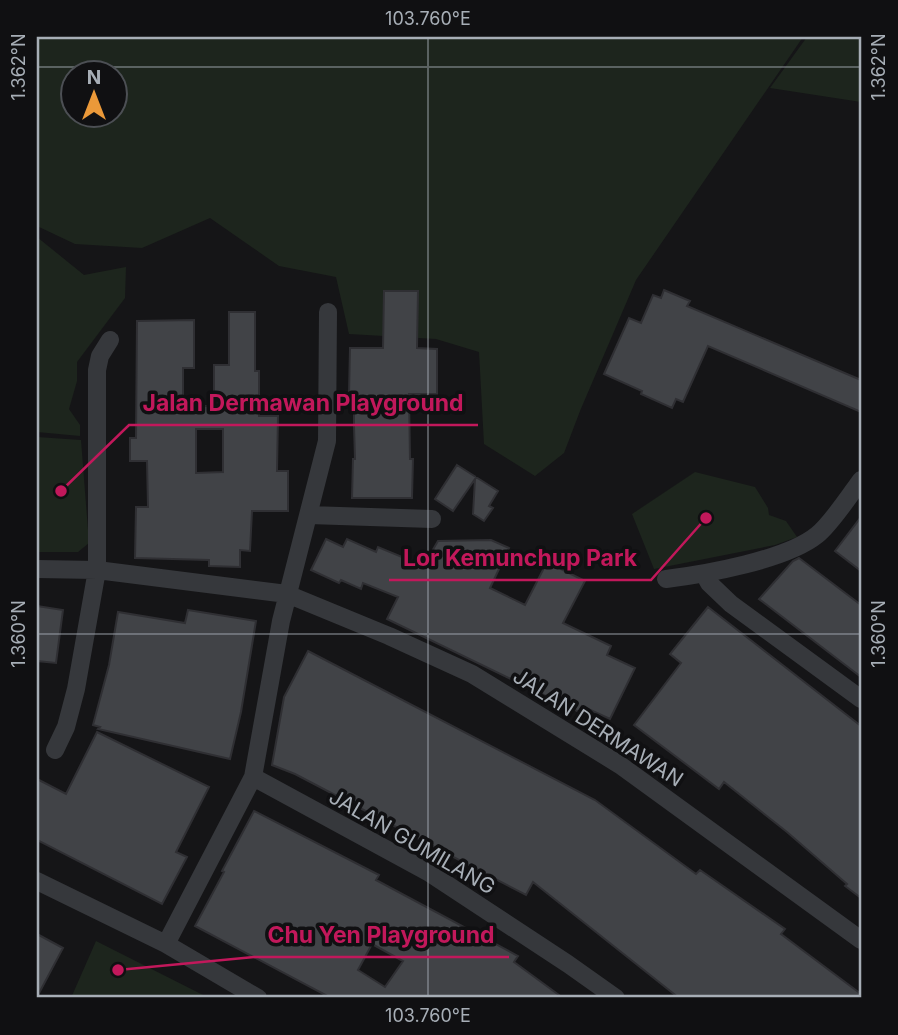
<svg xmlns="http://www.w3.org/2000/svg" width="898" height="1035" viewBox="0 0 898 1035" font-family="Inter,sans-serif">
<rect width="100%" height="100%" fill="#151517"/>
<path fill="#1d251d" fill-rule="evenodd" d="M 37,37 L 803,37 L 636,280 L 580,411 L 564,453 L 535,476 L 484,444 L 479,352 L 436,339 L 349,334 L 336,277 L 279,266 L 210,218 L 142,248 L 75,244 L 37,226 ZM 74,74 L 116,74 L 116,116 L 74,116 Z
M 807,37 L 861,37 L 861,102 L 770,88 Z
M 37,237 L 84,275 L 126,267 L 125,298 L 77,362 L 77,381 L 69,409 L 80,425 L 80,436 L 37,432 Z
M 37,437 L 81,440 L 89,543 L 78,552 L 37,552 Z
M 695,472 L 755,487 L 768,508 L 769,515 L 786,521 L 797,537 L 775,545 L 654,569 L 632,514 Z
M 96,941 L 209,998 L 71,998 Z"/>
<path fill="#414347" stroke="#2f2f33" stroke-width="2" fill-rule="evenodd" d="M 664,290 L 690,301 L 687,306 L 861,380 L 861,412 L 708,346 L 683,402 L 676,399 L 672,408 L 641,394 L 642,391 L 604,374 L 629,318 L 641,323 L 653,295 L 661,298 Z
M 384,291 L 418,291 L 417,348 L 437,349 L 437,394 L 409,394 L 410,459 L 413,459 L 412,498 L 352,498 L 353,459 L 355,459 L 354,426 L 354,394 L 349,394 L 350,348 L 383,348 Z
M 229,312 L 255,312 L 255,371 L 259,371 L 259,416 L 278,416 L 277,471 L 288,471 L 288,511 L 252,511 L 250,551 L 240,550 L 240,567 L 209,566 L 209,560 L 135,558 L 136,507 L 148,507 L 147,461 L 130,461 L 130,438 L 136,438 L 137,321 L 194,320 L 194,368 L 183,368 L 183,406 L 214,406 L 214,365 L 229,365 ZM 196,429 L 223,429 L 223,472 L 196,473 Z
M 457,465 L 498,491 L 489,506 L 493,508 L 484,521 L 473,514 L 475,479 L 453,511 L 435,499 Z
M 861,517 L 861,571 L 835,551 Z
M 326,539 L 343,547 L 347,539 L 376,552 L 378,547 L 414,562 L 419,553 L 428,558 L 438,541 L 491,540 L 509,548 L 490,588 L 525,605 L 547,562 L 585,581 L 563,623 L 611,646 L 607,655 L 635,668 L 610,719 L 582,706 L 579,712 L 387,619 L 398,597 L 363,583 L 361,589 L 341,580 L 339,583 L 311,570 Z
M 799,558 L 861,605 L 861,677 L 759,599 L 793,561 Z
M 37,606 L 63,610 L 56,663 L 37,661 Z
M 708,607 L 861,726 L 861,898 L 845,886 L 847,884 L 787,832 L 724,782 L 719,789 L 634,725 L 681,663 L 670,654 Z
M 188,610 L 256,621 L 241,712 L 230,759 L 98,729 L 100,727 L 93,725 L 109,665 L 118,612 L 185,623 Z
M 308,651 L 595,800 L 696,874 L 700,870 L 785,929 L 781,934 L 861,994 L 861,998 L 679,998 L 533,882 L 526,895 L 295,774 L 272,765 L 284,697 Z
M 97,732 L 209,787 L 176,852 L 187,857 L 162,904 L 37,840 L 37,779 L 66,794 Z
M 254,811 L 379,875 L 376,880 L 518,956 L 514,962 L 563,998 L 331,998 L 195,926 L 224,872 L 222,871 ZM 372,944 L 403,961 L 385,987 L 358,970 Z
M 37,934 L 63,948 L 37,997 Z"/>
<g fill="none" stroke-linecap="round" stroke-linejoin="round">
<path stroke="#36383c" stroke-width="18" d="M 309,515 L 432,519
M 37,569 L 97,570 L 287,594 L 389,636 L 472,674 L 620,765 L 861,940
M 704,574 L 709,583 L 731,604 L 861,699
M 666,579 C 706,574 786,560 817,535 C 831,524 850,495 861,480
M 55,750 L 66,727 L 76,689 L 97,570 L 97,370 L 100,356 L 110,340
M 253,777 L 428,872 L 568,964 L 616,998
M 37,881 L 166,944 L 258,998
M 166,944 L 253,777 L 281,621 L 327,441 L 328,312"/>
</g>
<path fill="none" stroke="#a7aeb6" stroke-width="2" stroke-opacity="0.45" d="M 428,37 L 428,998M 37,67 L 861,67M 37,634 L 861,634"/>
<g text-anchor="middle" stroke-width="7" stroke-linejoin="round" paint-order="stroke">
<g font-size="21" fill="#a7aeb6" stroke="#101012">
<text transform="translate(598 728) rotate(33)" y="7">JALAN DERMAWAN</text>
<text transform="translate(412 842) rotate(30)" y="7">JALAN GUMILANG</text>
</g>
</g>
<path fill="none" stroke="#c2185b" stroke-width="2.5" d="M61 491L129 425H478M706 518L651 580H389M118 970L254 957H509"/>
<g fill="#c2185b" stroke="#101012" stroke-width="2.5">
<circle cx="61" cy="491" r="7"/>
<circle cx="706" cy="518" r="7"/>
<circle cx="118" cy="970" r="7"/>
</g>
<g font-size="23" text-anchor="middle" font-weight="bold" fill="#c2185b" stroke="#101012" stroke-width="7" stroke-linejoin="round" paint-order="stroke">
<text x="303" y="411">Jalan Dermawan Playground</text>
<text x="520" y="566">Lor Kemunchup Park</text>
<text x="381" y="943">Chu Yen Playground</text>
</g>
<rect width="898" height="1035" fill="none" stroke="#101012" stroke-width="77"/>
<g transform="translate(94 94)"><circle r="33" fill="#101012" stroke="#4c4f54" stroke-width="2"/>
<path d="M0-5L12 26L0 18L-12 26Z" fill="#eb9939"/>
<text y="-10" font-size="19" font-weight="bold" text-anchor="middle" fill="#a7aeb6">N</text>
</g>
<rect x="38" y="38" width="822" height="958" fill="none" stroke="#a7aeb6" stroke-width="2.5"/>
<g font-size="18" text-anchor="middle" fill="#a7aeb6">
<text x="428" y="25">103.760°E</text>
<text transform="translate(19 67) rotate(-90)" y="6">1.362°N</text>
<text transform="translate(879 67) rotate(-90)" y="6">1.362°N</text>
<text transform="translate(19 634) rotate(-90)" y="6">1.360°N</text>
<text transform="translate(879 634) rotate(-90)" y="6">1.360°N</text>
<text x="428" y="1022">103.760°E</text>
</g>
</svg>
